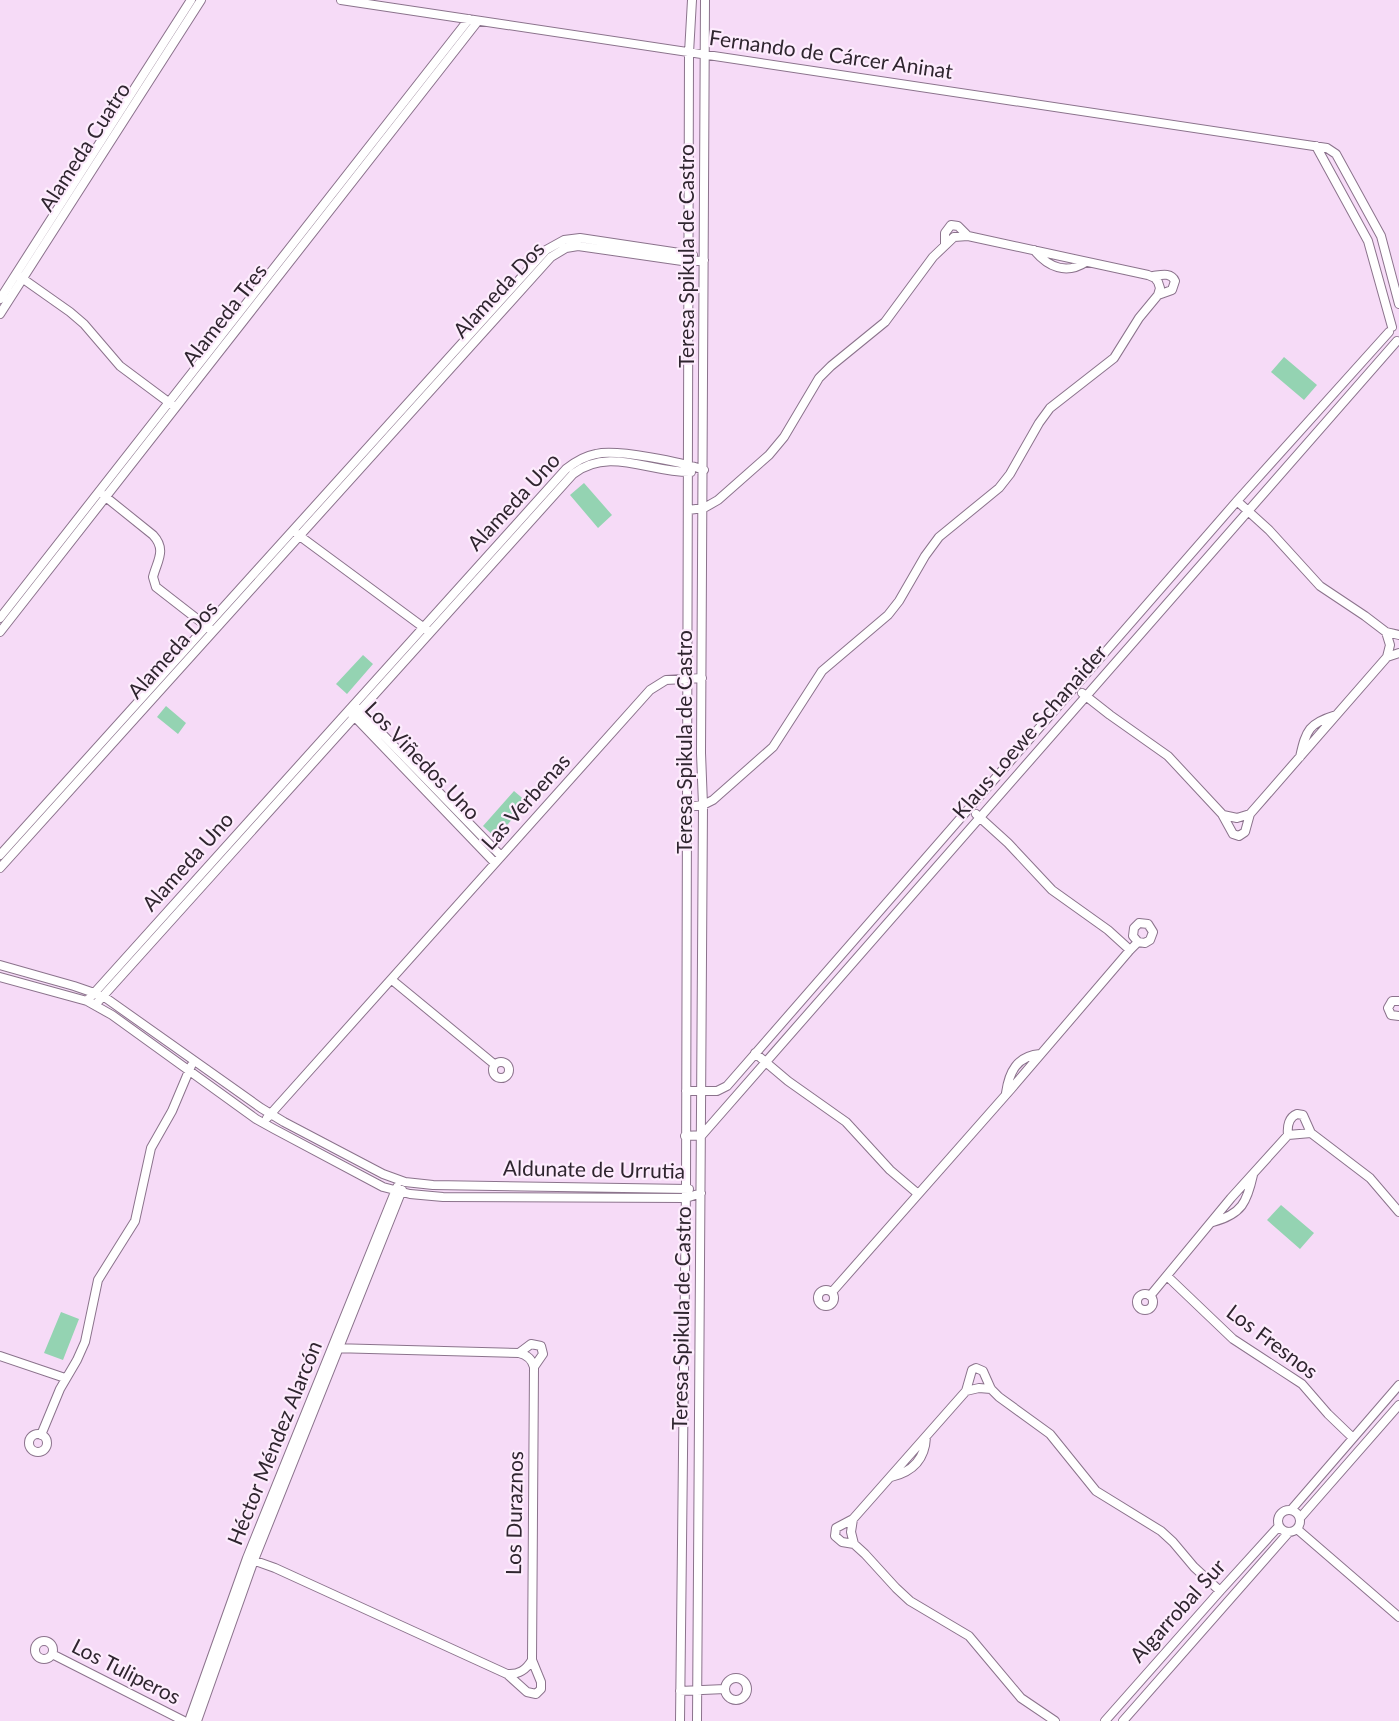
<svg xmlns="http://www.w3.org/2000/svg" width="1399" height="1721" viewBox="0 0 1399 1721" font-family="Lato,sans-serif">
<rect width="100%" height="100%" fill="#f6dbf7"/>
<path fill="#94d3b2" d="M 1284,357 L 1317,385 L 1304,400 L 1271,372 Z
M 584,483 L 612,515 L 598,528 L 570,495 Z
M 363,655 L 373,664 L 347,694 L 336,684 Z
M 166,706 L 186,723 L 178,734 L 157,717 Z
M 514,791 L 527,802 L 496,838 L 483,826 Z
M 1281,1205 L 1314,1233 L 1300,1249 L 1267,1220 Z
M 61,1312 L 79,1319 L 63,1360 L 44,1353 Z"/>
<g fill="none" stroke-linecap="round" stroke-linejoin="round">
<g stroke="#8b738c" stroke-width="10">
<path id="minor" d="M 341,0 L 1327,148 L 1336,154 L 1381,236 L 1399,304
M 1316,146 L 1368,241 L 1392,327
M 945,244 L 945,233 L 951,225 L 958,226 L 968,236
M 1034,250 C 1048,267 1066,275 1086,262
M 19,276 L 70,312 L 84,324 L 120,366 L 171,404
M 1153,276 C 1161,275 1171,272 1175,281 L 1172,290 L 1158,295
M 0,299 L 191,0
M 0,314 L 201,0
M 102,494 L 153,535 C 167,550 157,561 153,577 L 156,587 L 210,629
M 1237,501 L 1269,530 L 1320,586 L 1365,616 L 1386,632 L 1399,635
M 297,534 L 427,630
M 0,618 L 469,19
M 0,632 L 478,21
M 1387,657 L 1399,653
M 1082,693 L 1110,715 L 1168,756 L 1222,814 L 1233,834 L 1239,836 L 1245,832 L 1250,814 L 1387,657 L 1390,645 L 1386,632
M 357,708 L 501,856
M 352,714 L 495,863
M 1300,757 C 1306,730 1309,723 1336,715
M 686,807 L 703,805 L 713,800 L 773,747 L 822,671 L 888,615 L 899,601 L 925,556 L 939,537 L 999,488 L 1010,474 L 1039,423 L 1050,408 L 1114,358 L 1139,318 L 1158,295 L 1160,288 L 1158,282 L 1155,278 L 1148,275 L 968,236 L 954,237 L 933,257 L 885,322 L 831,366 L 819,378 L 784,437 L 769,455 L 718,500 L 704,508 L 688,510
M 976,814 L 1008,843 L 1052,890 L 1108,930 L 1130,950
M 1223,815 L 1237,818 L 1250,814
M 0,855 L 546,250 L 564,240 L 580,238 L 693,255
M 0,868 L 551,257 L 566,248 L 578,246 L 689,262 L 704,260
M 0,965 L 74,986 L 103,996 L 261,1108 L 284,1122 L 383,1174 L 405,1182 L 433,1185 L 689,1189
M 0,977 L 87,1001 L 112,1015 L 256,1119 L 274,1129 L 383,1187 L 410,1194 L 443,1197 L 686,1198 L 701,1193
M 392,980 L 494,1064
M 87,1001 L 566,469 C 575,462 584,456 596,454 C 617,449 682,462 704,470
M 1399,1001 L 1392,1001 L 1388,1008 L 1391,1015 L 1399,1016
M 95,1005 L 573,474 C 609,446 650,473 691,472
M 755,1053 L 788,1081 L 846,1122 L 890,1170 L 917,1193
M493 1070a8 8 0 1 1 16 0a8 8 0 1 1-16 0Z
M 686,1091 L 717,1091 L 727,1086 L 1237,501 L 1389,332
M 1006,1093 C 1009,1072 1017,1056 1040,1054
M 267,1118 L 650,690 L 666,680 L 702,678
M 1288,1135 C 1287,1126 1289,1117 1297,1114 L 1303,1115 L 1311,1133 L 1370,1178 L 1399,1212
M 685,1136 L 702,1135 L 1397,341
M 1213,1222 C 1242,1214 1247,1202 1253,1175
M 1167,1276 L 1233,1339 L 1302,1384 L 1328,1414 L 1353,1438
M818 1298a8 8 0 1 1 16 0a8 8 0 1 1-16 0Z
M 832,1292 L 1011,1089 L 1130,950 L 1138,942 L 1145,943 L 1150,940 L 1153,932 L 1148,924 L 1139,923 L 1134,928 L 1133,936 L 1138,942
M1137 1302a8 8 0 1 1 16 0a8 8 0 1 1-16 0Z
M 1150,1296 L 1231,1198 L 1288,1135 L 1311,1133
M 519,1353 L 531,1344 L 541,1346 L 543,1354 L 534,1367
M 0,1356 L 65,1378
M 966,1391 L 979,1388 L 991,1389
M29 1443a9 9 0 1 1 18 0a9 9 0 1 1-18 0Z
M 41,1435 L 60,1389 L 77,1360 L 85,1342 L 98,1280 L 135,1221 L 151,1148 L 172,1111 L 191,1066
M 891,1477 C 912,1472 925,1460 926,1437
M1278 1521a11 11 0 1 1 22 0a11 11 0 1 1-22 0Z
M 1291,1510 L 1399,1385
M 1300,1518 L 1399,1405
M 853,1519 L 851,1532 L 854,1544
M 1297,1529 L 1399,1617
M 247,1558 L 275,1568 L 507,1674 L 527,1692 L 536,1694 L 541,1689 L 541,1682 L 532,1660 L 534,1367 C 532,1359 527,1355 519,1353 L 332,1348
M35 1650a9 9 0 1 1 18 0a9 9 0 1 1-18 0Z
M 52,1654 L 184,1721
M 507,1674 C 519,1675 526,1670 532,1660
M725 1689a11 11 0 1 1 22 0a11 11 0 1 1-22 0Z
M 680,1691 L 725,1689
M 189,1721 L 247,1558 L 397,1187
M 197,1721 L 254,1560 L 402,1190
M 680,1721 L 686,1188 L 689,53 L 692,0
M 697,1721 L 703,805 L 701,753 L 705,0
M 1055,1721 L 1021,1698 L 969,1636 L 910,1601 L 896,1588 L 865,1554 L 854,1544 L 842,1542 L 835,1536 L 836,1528 L 853,1519 L 966,1391 L 972,1370 L 976,1368 L 983,1371 L 991,1389 L 999,1397 L 1050,1434 L 1096,1491 L 1161,1531 L 1173,1542 L 1194,1567 L 1220,1591
M 1105,1721 L 1220,1591 L 1279,1526
M 1123,1721 L 1289,1532"/>
</g>
<use href="#minor" stroke="#fff" stroke-width="8"/>
</g>
<g text-anchor="middle" stroke-width="4.5" stroke-linejoin="round" paint-order="stroke">
<g font-size="21" fill="#2f252f" stroke="#fdecfd">
<text transform="translate(831 55) rotate(8)" y="7">Fernando de Cárcer Aninat</text>
<text transform="translate(85 147) rotate(-57)" y="7">Alameda Cuatro</text>
<text transform="translate(687 256) rotate(-90)" y="7">Teresa Spikula de Castro</text>
<text transform="translate(499 290) rotate(-47)" y="7">Alameda Dos</text>
<text transform="translate(225 315) rotate(-52)" y="7">Alameda Tres</text>
<text transform="translate(514 502) rotate(-47)" y="7">Alameda Uno</text>
<text transform="translate(173 650) rotate(-48)" y="7">Alameda Dos</text>
<text transform="translate(1030 732) rotate(-49)" y="7">Klaus Loewe Schanaider</text>
<text transform="translate(685 742) rotate(-90)" y="7">Teresa Spikula de Castro</text>
<text transform="translate(422 761) rotate(46)" y="7">Los Viñedos Uno</text>
<text transform="translate(526 802) rotate(-48)" y="7">Las Verbenas</text>
<text transform="translate(188 862) rotate(-48)" y="7">Alameda Uno</text>
<text transform="translate(594 1170) rotate(1)" y="7">Aldunate de Urrutia</text>
<text transform="translate(682 1318) rotate(-89)" y="7">Teresa Spikula de Castro</text>
<text transform="translate(1272 1342) rotate(37)" y="7">Los Fresnos</text>
<text transform="translate(275 1443) rotate(-68)" y="7">Héctor Méndez Alarcón</text>
<text transform="translate(515 1513) rotate(-89)" y="7">Los Duraznos</text>
<text transform="translate(1178 1611) rotate(-48)" y="7">Algarrobal Sur</text>
<text transform="translate(126 1672) rotate(27)" y="7">Los Tuliperos</text>
</g>
</g>
</svg>
